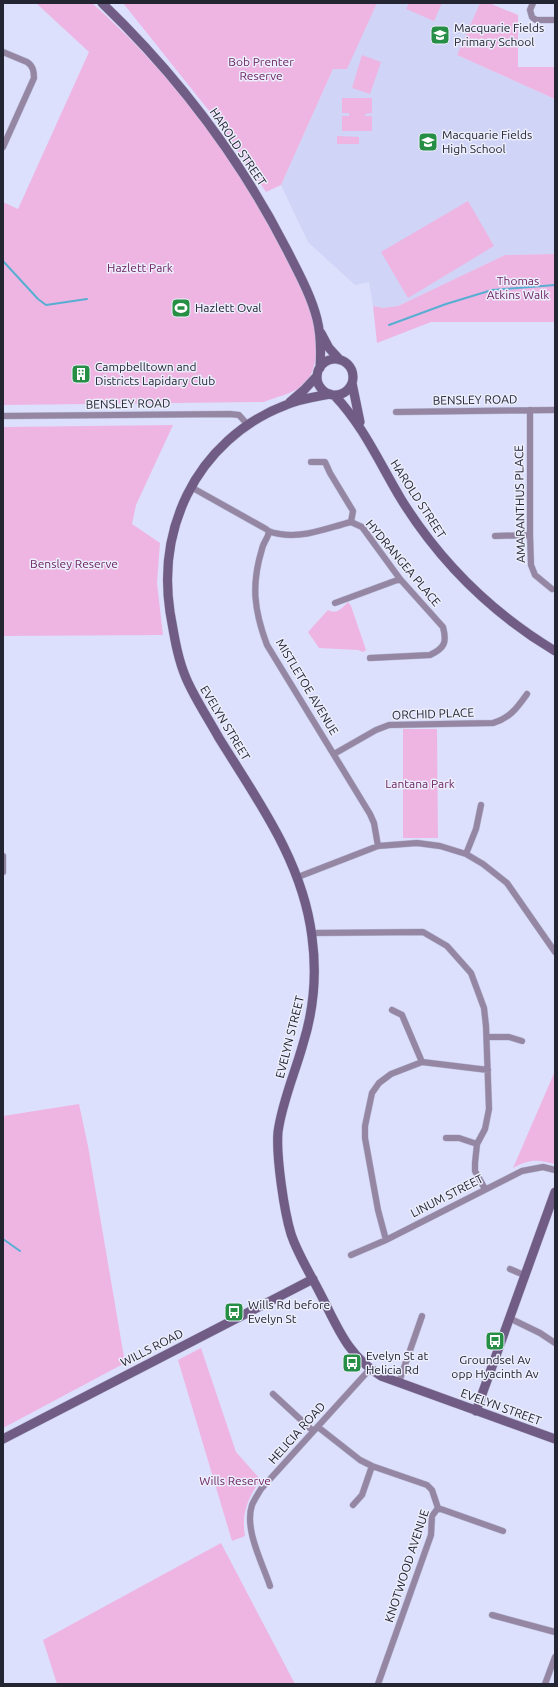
<svg xmlns="http://www.w3.org/2000/svg" width="558" height="1687" viewBox="0 0 558 1687" font-family="Ubuntu,sans-serif">
<rect width="100%" height="100%" fill="#dce0fc"/>
<path fill="#d0d4f6" d="M 377,3 L 480,3 L 457,55 L 555,99 L 555,251 L 554,254 L 505,255 L 398,306 L 383,308 L 373,306 L 369,282 L 355,285 L 308,242 L 281,185 L 333,69 L 347,68 Z"/>
<path fill="#eeb5e3" d="M 36,3 L 92,3 C 153,57 210,126 253,195 C 265,213 274,235 284,254 C 303,291 330,337 309,379 C 303,391 276,397 264,402 L 3,405 L 3,202 L 18,209 L 89,52 Z
M 123,3 L 377,3 L 347,69 L 333,69 L 281,185 L 266,192 L 214,117 Z
M 409,3 L 442,3 L 434,21 L 406,9 Z
M 480,3 L 489,3 L 518,15 L 518,67 L 555,67 L 555,99 L 457,55 Z
M 362,55 L 381,62 L 370,94 L 352,88 Z
M 342,98 L 372,98 L 372,113 L 365,114 L 365,116 L 372,116 L 372,131 L 342,131 L 342,116 L 349,116 L 349,113 L 342,113 Z
M 337,136 L 359,137 L 359,144 L 337,144 Z
M 468,201 L 494,246 L 408,298 L 381,252 Z
M 555,251 L 555,322 L 431,322 L 377,343 L 373,306 L 383,308 L 398,306 L 505,255 L 554,254 Z
M 173,425 L 136,505 L 132,524 L 160,543 L 157,583 L 163,635 L 3,636 L 3,427 Z
M 348,602 L 351,606 L 366,650 L 363,652 L 358,650 L 319,648 L 308,632 L 328,610 C 337,615 342,608 348,602 Z
M 403,729 L 437,729 L 438,838 L 403,838 Z
M 555,1071 L 555,1164 C 537,1159 529,1159 513,1168 Z
M 79,1104 L 88,1146 L 125,1363 L 3,1428 L 3,1116 Z
M 201,1348 L 236,1452 L 261,1480 C 248,1496 241,1515 245,1536 L 232,1541 L 178,1360 Z
M 221,1543 L 295,1684 L 57,1684 L 43,1640 Z"/>
<g fill="none" stroke-linecap="round" stroke-linejoin="round">
<path stroke="#57aed2" stroke-width="2" d="M 3,261 L 38,299 L 46,305 L 87,299
M 389,325 L 446,304 L 492,290 L 555,285
M 3,1239 L 20,1251"/>
<g stroke="#bbbed8" stroke-width="7">
<path id="street" d="M 533,3 L 530,10 L 532,17 L 536,20 L 555,20
M 3,52 L 27,62 C 33,66 34,71 34,78 L 3,147
M 530,410 L 530,535 L 531,565 L 535,575 L 552,589
M 396,412 L 555,410
M 3,416 L 230,414 L 239,415 L 248,425
M 311,462 L 325,462 L 330,473 L 353,511 L 351,522
M 191,487 L 266,529 C 270,533 275,533 280,534 C 305,538 327,528 351,522
M 351,522 L 362,527 L 400,579 L 443,627 C 447,642 445,648 430,655 L 370,658
M 269,532 C 268,538 263,543 262,549 C 251,585 254,610 267,645 L 370,814 L 374,823 L 378,846
M 495,536 L 530,535
M 335,603 L 400,579
M 334,754 L 376,730 L 389,725 L 493,723 C 510,718 517,708 527,694
M 466,854 L 476,829 L 481,805
M 3,856 L 3,872
M 298,877 L 378,846 L 417,843 L 440,846 L 466,854 L 483,864 L 507,883 L 555,952
M 312,933 L 423,932 L 447,946 L 471,973 L 484,1008 L 486,1026 L 489,1109 L 485,1129 L 477,1144 L 475,1163 L 475,1171 L 485,1189
M 392,1010 L 402,1015 L 422,1062
M 487,1037 L 509,1037 L 522,1041
M 446,1138 L 459,1138 L 477,1144
M 386,1240 L 378,1210 L 365,1138 L 365,1126 L 372,1093 L 379,1083 L 391,1074 L 422,1062 L 488,1070
M 351,1255 L 386,1240 L 522,1171 L 543,1167 L 555,1170
M 510,1269 L 524,1275
M 509,1318 L 540,1333 L 555,1343
M 399,1382 L 422,1316
M 273,1394 L 313,1431
M 318,1427 L 360,1460 L 372,1466 L 427,1485 L 432,1490 L 438,1508
M 353,1505 L 362,1495 L 372,1466
M 438,1508 L 503,1531
M 270,1586 C 262,1562 244,1529 252,1505 C 254,1500 258,1494 261,1489 L 370,1369
M 492,1615 L 555,1632
M 378,1684 L 431,1535 L 432,1516 L 438,1508
M 545,1684 L 555,1657"/>
</g>
<g stroke="#bbbed8" stroke-width="10">
<path id="secondary" d="M 102,3 C 177,75 240,158 287,250 C 298,272 311,295 317,319 C 321,335 321,352 320,368
M 321,333 L 329,348 L 340,360
M317 377a18 18 0 1 1 36 0a18 18 0 1 1-36 0Z
M 352,383 L 360,422
M 330,394 C 315,397 299,399 286,405 C 243,421 207,454 187,495 C 169,532 164,572 170,612 C 174,634 177,657 186,678 C 195,699 208,718 219,738 C 258,801 303,862 312,937 C 317,974 314,1009 303,1044 C 295,1073 282,1102 278,1132 C 276,1156 284,1211 291,1234 C 298,1255 311,1275 321,1295 C 338,1328 348,1356 381,1376 L 555,1439
M 334,395 C 363,425 380,464 401,499 C 440,562 492,613 555,651
M 290,402 L 304,390 L 317,376
M 476,1411 L 555,1192
M 3,1439 L 313,1279"/>
</g>
<use href="#street" stroke="#9587a4" stroke-width="6"/>
<use href="#secondary" stroke="#705c85" stroke-width="9"/>
</g>
<defs>
<g id="school-square" transform="scale(1)"><rect x="-9" y="-9" width="18" height="18" rx="4" fill="#268f45" stroke="#eceefc"/><path d="M0-5L7-2L0 1L-7-2ZM-4 1L0 2.5L4 1V4Q0 6-4 4Z" fill="#fff"/></g>
<g id="stadium-square" transform="scale(1)"><rect x="-9" y="-9" width="18" height="18" rx="4" fill="#268f45" stroke="#eceefc"/><path d="M0-5a6.5 5 0 1 0 0 10a6.5 5 0 1 0 0-10ZM-3.5-1.8h7v3.6h-7Z" fill="#fff"/></g>
<g id="building-square" transform="scale(1)"><rect x="-9" y="-9" width="18" height="18" rx="4" fill="#268f45" stroke="#eceefc"/><path d="M-4-6H4V6H1V3H-1V6H-4ZM-2.5-4.3h1.7v1.8h-1.7ZM.8-4.3h1.7v1.8H.8ZM-2.5-1h1.7V.8h-1.7ZM.8-1h1.7V.8H.8Z" fill="#fff"/></g>
<g id="bus-square" transform="scale(1)"><rect x="-9" y="-9" width="18" height="18" rx="4" fill="#268f45" stroke="#eceefc"/><path d="M-5-6H5V4H4V6H2V4H-2V6H-4V4H-5ZM-3.5-4V0h7V-4ZM-3.5 1.2v1.5H-2V1.2ZM2 1.2v1.5H3.5V1.2Z" fill="#fff"/></g>
</defs>
<g fill-rule="evenodd">
<use href="#school-square" x="440" y="35"/>
<use href="#school-square" x="428" y="142"/>
<use href="#stadium-square" x="181" y="308"/>
<use href="#building-square" x="81" y="374"/>
<use href="#bus-square" x="234" y="1312"/>
<use href="#bus-square" x="495" y="1341"/>
<use href="#bus-square" x="352" y="1363"/>
</g>
<g text-anchor="middle" stroke-width="3" stroke-linejoin="round" paint-order="stroke">
<g font-size="12" fill="#242532" stroke="#eceefc" text-anchor="start">
<text x="454" y="32">Macquarie Fields<tspan x="454" dy="14">Primary School</tspan></text>
<text x="442" y="139">Macquarie Fields<tspan x="442" dy="14">High School</tspan></text>
<text x="195" y="312">Hazlett Oval</text>
<text x="95" y="371">Campbelltown and<tspan x="95" dy="14">Districts Lapidary Club</tspan></text>
<text x="248" y="1309">Wills Rd before<tspan x="248" dy="14">Evelyn St</tspan></text>
<text x="366" y="1360">Evelyn St at<tspan x="366" dy="14">Helicia Rd</tspan></text>
<text x="495" y="1364" text-anchor="middle">Groundsel Av<tspan x="495" dy="14">opp Hyacinth Av</tspan></text>
</g>
<g font-size="12" fill="#6d2564" stroke="#eceefc">
<text x="261" y="66">Bob Prenter<tspan x="261" dy="14">Reserve</tspan></text>
<text x="140" y="272">Hazlett Park</text>
<text x="518" y="285">Thomas<tspan x="518" dy="14">Atkins Walk</tspan></text>
<text x="74" y="568">Bensley Reserve</text>
<text x="420" y="788">Lantana Park</text>
<text x="235" y="1485">Wills Reserve</text>
</g>
<g font-size="12" fill="#242532" stroke="#eceefc">
<text transform="translate(238 147) rotate(56)" y="4">HAROLD STREET</text>
<text transform="translate(475 400) rotate(-1)" y="4">BENSLEY ROAD</text>
<text transform="translate(128 404) rotate(-1)" y="4">BENSLEY ROAD</text>
<text transform="translate(418 499) rotate(57)" y="4">HAROLD STREET</text>
<text transform="translate(520 504) rotate(-91)" y="4">AMARANTHUS PLACE</text>
<text transform="translate(403 563) rotate(50)" y="4">HYDRANGEA PLACE</text>
<text transform="translate(307 687) rotate(59)" y="4">MISTLETOE AVENUE</text>
<text transform="translate(433 714) rotate(-2)" y="4">ORCHID PLACE</text>
<text transform="translate(225 723) rotate(59)" y="4">EVELYN STREET</text>
<text transform="translate(290 1037) rotate(-76)" y="4">EVELYN STREET</text>
<text transform="translate(447 1196) rotate(-27)" y="4">LINUM STREET</text>
<text transform="translate(152 1348) rotate(-27)" y="4">WILLS ROAD</text>
<text transform="translate(501 1407) rotate(20)" y="4">EVELYN STREET</text>
<text transform="translate(297 1433) rotate(-48)" y="4">HELICIA ROAD</text>
<text transform="translate(407 1566) rotate(-72)" y="4">KNOTWOOD AVENUE</text>
</g>
</g>
<rect width="558" height="1687" fill="none" stroke="#242532" stroke-width="8"/>
</svg>
